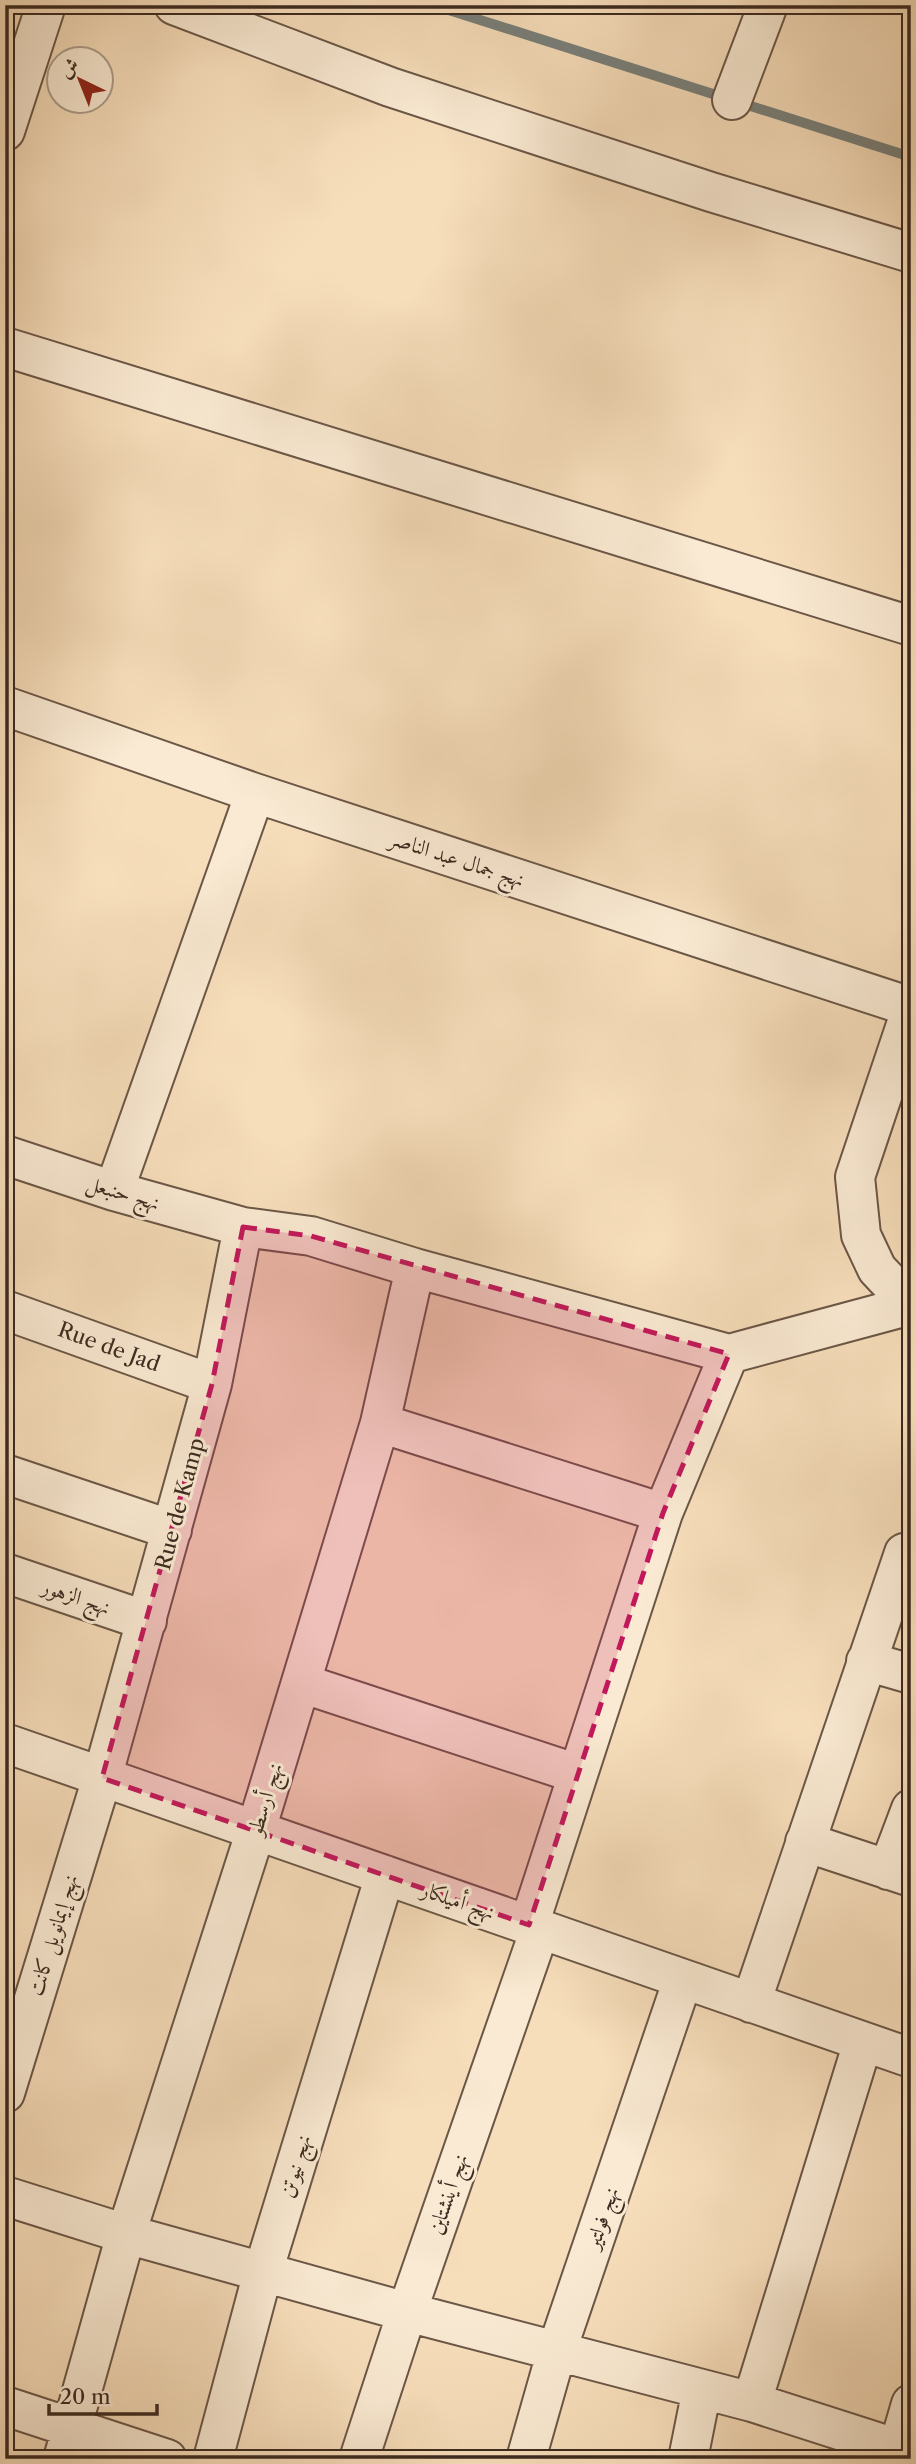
<svg xmlns="http://www.w3.org/2000/svg" width="916" height="2464" viewBox="0 0 916 2464" font-family="'Libre Caslon Text',Amiri,serif">
<rect width="100%" height="100%" fill="#f7debb"/>
<filter id="stains"><feTurbulence type="fractalNoise" baseFrequency=".00286" numOctaves="4"/><feColorMatrix values="0 0 0 0 .2 0 0 0 0 .09 0 0 0 0 .02 0 0 0 .5 -.17"/></filter>
<radialGradient id="worn" r=".72"><stop offset=".6" stop-color="#630" stop-opacity="0"/><stop offset="1" stop-color="#630" stop-opacity=".3"/></radialGradient>
<g fill="none" stroke-linecap="round" stroke-linejoin="round">
<path stroke="#79807c" stroke-width="10" d="M 433,5 L 911,157"/>
<g stroke="#6b5747" stroke-width="42">
<path id="minor" d="M 732,100 L 768,5
M 5,131 L 46,5
M 5,347 L 911,626
M 5,706 L 255,793 L 911,1007
M 911,1010 L 855,1177 L 861,1235 L 877,1269 L 911,1305
M 5,1155 L 114,1191 L 243,1227 L 311,1236 L 415,1268 L 729,1354 L 911,1305
M 114,1191 L 255,793
M 5,1310 L 212,1384
M 380,1423 L 415,1268
M 5,1474 L 172,1530
M 5,1573 L 147,1621
M 866,1661 L 911,1674
M 301,1683 L 578,1774
M 5,1743 L 911,2058
M 805,1842 L 911,1877
M 888,1870 L 911,1809
M 529,1925 L 663,1513 L 729,1354
M 751,2003 L 904,1553 L 911,1555
M 5,2093 L 102,1778 L 212,1384 L 243,1227
M 5,2196 L 126,2234 L 407,2312 L 752,2402 L 911,2453
M 752,2402 L 863,2042
M 5,2406 L 167,2459
M 898,2449 L 911,2404
M 63,2459 L 126,2234 L 256,1830 L 380,1423 L 663,1513
M 213,2459 L 263,2272 L 385,1875
M 359,2459 L 407,2312 L 540,1929
M 526,2459 L 557,2350 L 683,1979
M 688,2459 L 702,2389"/>
</g>
<g stroke="#6b5747" stroke-width="42">
<path id="tertiary" d="M 174,5 L 390,87 L 711,192 L 911,253"/>
</g>
<use href="#minor" stroke="#faead3" stroke-width="38"/>
<use href="#tertiary" stroke="#faead3" stroke-width="38"/>
</g>
<path fill="#c2185b" fill-opacity="0.2" stroke="#c2185b" stroke-width="5" stroke-dasharray="14 9" stroke-linejoin="round" d="M 243,1227 L 311,1236 L 729,1354 L 663,1513 L 529,1925 L 102,1778 L 212,1384 Z"/>
<g text-anchor="middle" stroke-width="6" stroke-linejoin="round" paint-order="stroke">
<g font-size="21" fill="#3c2a20" stroke="#faead3">
<text transform="translate(457 859) rotate(18)" y="7">نهج جمال عبد الناصر</text>
<text transform="translate(123 1193) rotate(17)" y="7">نهج حنبعل</text>
<text transform="translate(109 1347) rotate(20)" y="7">Rue de Jad</text>
<text transform="translate(180 1504) rotate(-75)" y="7">Rue de Kamp</text>
<text transform="translate(76 1597) rotate(19)" y="7">نهج الزهور</text>
<text transform="translate(265 1799) rotate(-73)" y="7">نهج أرسطو</text>
<text transform="translate(458 1901) rotate(19)" y="7">نهج أميلكار</text>
<text transform="translate(53 1935) rotate(-73)" y="7">نهج إيمانويل كانت</text>
<text transform="translate(295 2166) rotate(-73)" y="7">نهج نيوتن</text>
<text transform="translate(448 2194) rotate(-71)" y="7">نهج أينشتاين</text>
<text transform="translate(602 2218) rotate(-71)" y="7">نهج فولتير</text>
</g>
</g>
<rect width="916" height="2464" fill="none" stroke="#f7debb" stroke-width="28"/>
<rect x="7" y="7" width="902" height="2450" fill="none" stroke="#3c2a20" stroke-width="3.5"/>
<rect x="14" y="14" width="888" height="2436" fill="none" stroke="#3c2a20" stroke-width="2"/>
<g transform="translate(80 80) rotate(317)"><circle r="33" fill="#faead3" stroke="#ae9d8b" stroke-width="2"/>
<path d="M0-5L12 26L0 18L-12 26Z" fill="#8f2418"/>
<text y="-10" font-size="19" font-weight="bold" text-anchor="middle" fill="#3c2a20">ش</text>
</g>
<path d="M49 2404v10h108v-10" fill="none" stroke="#3c2a20" stroke-width="3.5"/>
<text x="60" y="2404" font-size="21" fill="#3c2a20" stroke="#faead3" stroke-width="5" paint-order="stroke">20 m</text>
<rect width="100%" height="100%" filter="url(#stains)"/>
<rect width="100%" height="100%" fill="url(#worn)"/>
</svg>
